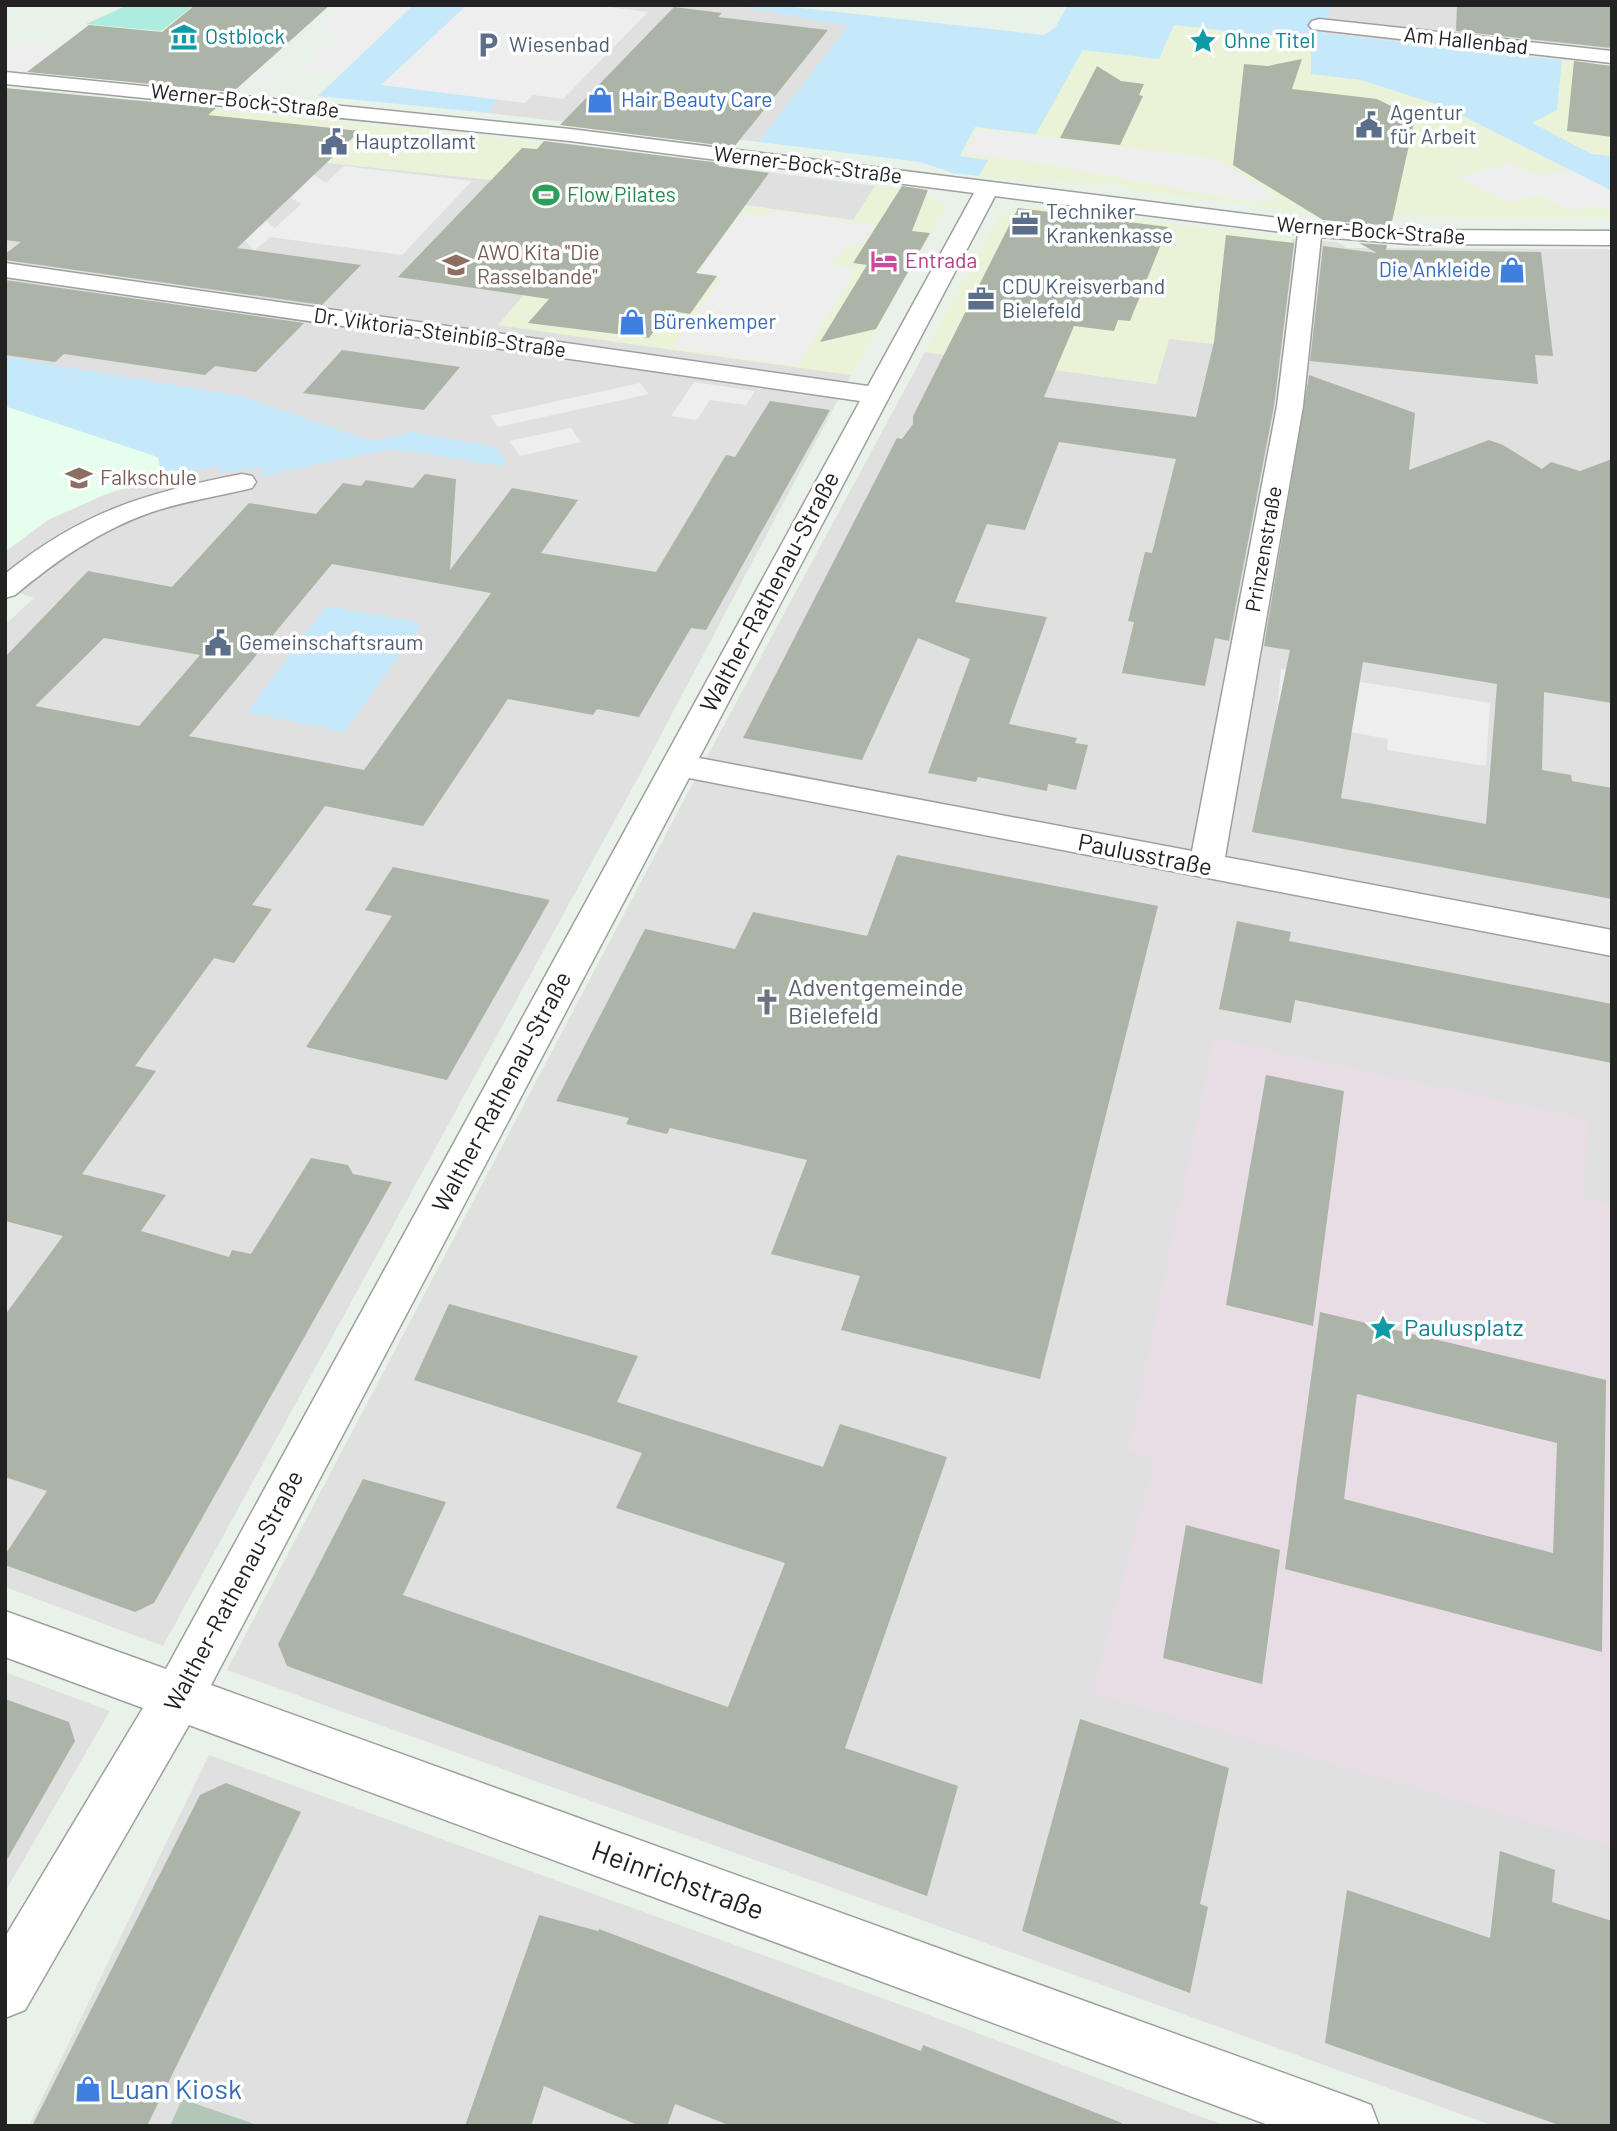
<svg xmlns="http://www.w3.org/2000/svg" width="1617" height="2131" viewBox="0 0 1617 2131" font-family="Barlow,sans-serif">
<rect width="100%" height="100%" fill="#e9f2e8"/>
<path fill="#dfe0df" d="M 593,5 L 731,5 L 848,26 L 759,142 L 634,126 L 617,128 L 489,113 L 497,100 Z
M 1332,5 L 1533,5 L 1612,16 L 1612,65 L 1322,33 Z
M 5,107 L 134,143 L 523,183 L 556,145 L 875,186 L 853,221 L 616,187 L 499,325 L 851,375 L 645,765 L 163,1646 L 5,1587 L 5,625 L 34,598 L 5,588 Z
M 1292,239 L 1338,242 L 1347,248 L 1612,249 L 1612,2126 L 1494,2126 L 227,1670 L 695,779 L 925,352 L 1156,384 L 1169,339 L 1282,271 Z
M 5,1672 L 110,1711 L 5,1892 Z
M 209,1755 L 918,2011 L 1226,2126 L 260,2126 L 183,2099 L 170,2126 L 36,2126 L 30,2123 Z"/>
<path fill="#eaf3d8" d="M 1174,25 L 1298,39 L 1311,49 L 1312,74 L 1361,80 L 1445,107 L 1612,191 L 1612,218 L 1440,217 L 1304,212 L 1128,190 L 1129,186 L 1099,182 L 1097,186 L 1052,180 L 1050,184 L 979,176 L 987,161 L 960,156 L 976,127 L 1036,134 L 1083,50 L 1159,59 Z
M 1562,60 L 1612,65 L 1612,156 L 1592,154 L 1531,123 L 1557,110 Z
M 120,101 L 456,133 L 556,145 L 523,183 L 134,143 Z
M 875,186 L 926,193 L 945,207 L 851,375 L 498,325 L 616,187 L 853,220 Z
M 1022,206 L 1292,239 L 1282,271 L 1275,351 L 1169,339 L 1156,384 L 925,352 L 998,217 Z"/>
<path fill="#e5ffec" d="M 5,406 L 158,457 L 161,470 L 149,480 L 104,495 L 48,520 L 5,552 Z"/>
<path fill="#b3c7b9" d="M 182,2099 L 260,2126 L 170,2126 Z"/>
<path fill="#aeece0" d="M 128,5 L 194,5 L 161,31 L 86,24 Z"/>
<path fill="#c6e8fb" d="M 413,5 L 593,5 L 497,100 L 489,113 L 318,96 Z
M 731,5 L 775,5 L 1044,35 L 1055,28 L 1068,5 L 1332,5 L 1322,33 L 1562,60 L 1557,110 L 1532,123 L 1592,154 L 1612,156 L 1612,191 L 1445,107 L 1361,80 L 1311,74 L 1311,49 L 1301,45 L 1298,39 L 1174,25 L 1159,59 L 1083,50 L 1036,134 L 975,127 L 960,156 L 988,160 L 979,176 L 953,173 L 920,162 L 759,142 L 848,26 Z
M 5,357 L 241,396 L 371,441 L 412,432 L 496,447 L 506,460 L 502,466 L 390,449 L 257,477 L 265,467 L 220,473 L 218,466 L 149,480 L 161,470 L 158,457 L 5,406 Z
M 326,606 L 423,623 L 344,732 L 247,712 Z"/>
<path fill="#eee" d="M 343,5 L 413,5 L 341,74 L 301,70 L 341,33 L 316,30 Z
M 467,5 L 593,5 L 648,12 L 563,99 L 533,95 L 525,103 L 381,85 Z
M 5,41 L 281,68 L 255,91 L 5,67 Z
M 979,129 L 1215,158 L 1280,199 L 1249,202 L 1045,164 L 965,153 Z
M 1509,163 L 1522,170 L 1546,175 L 1571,170 L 1612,191 L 1612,207 L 1589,206 L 1572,211 L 1539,195 L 1508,203 L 1457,177 Z
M 344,166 L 472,181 L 402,255 L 270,237 L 254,251 L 245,240 L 266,221 L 275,228 L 301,204 L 291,198 L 314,175 L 326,183 Z
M 768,211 L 875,225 L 861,247 L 846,245 L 832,265 L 856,269 L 797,366 L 672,347 L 722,277 L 697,273 L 742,212 L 764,216 Z
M 694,382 L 755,391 L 746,405 L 710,400 L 697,420 L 671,416 Z
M 640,383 L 649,394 L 498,427 L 490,416 Z
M 571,428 L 581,442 L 520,456 L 509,441 Z
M 1281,669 L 1490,703 L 1486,766 L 1387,750 L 1388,739 L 1276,718 Z"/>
<path fill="#e8dce5" d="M 1214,1038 L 1588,1119 L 1584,1198 L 1612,1205 L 1612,1846 L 1092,1693 L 1155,1458 L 1128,1452 Z"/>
<path fill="#abb4a7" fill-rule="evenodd" d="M 195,5 L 330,5 L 233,92 L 27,72 L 89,25 L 162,32 Z
M 1457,5 L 1612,5 L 1612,48 L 1456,31 Z
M 674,7 L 722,13 L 718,17 L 828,30 L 734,147 L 560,125 Z
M 1302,59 L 1292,89 L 1377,99 L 1415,118 L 1391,226 L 1323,220 L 1233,165 L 1244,64 L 1268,66 Z
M 1574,61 L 1612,66 L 1612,137 L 1567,131 Z
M 1097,66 L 1121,81 L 1144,84 L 1139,95 L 1143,96 L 1120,145 L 1060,138 Z
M 5,88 L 216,108 L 208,115 L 360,131 L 237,248 L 361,265 L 322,305 L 5,260 L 5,254 L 21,242 L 5,240 Z
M 544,141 L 721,163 L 718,166 L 769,173 L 696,273 L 717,276 L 690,314 L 665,310 L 665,316 L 649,338 L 528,323 L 549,299 L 398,277 L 522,148 L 537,149 Z
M 902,186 L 928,190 L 912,231 L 930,233 L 876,329 L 820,342 L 867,265 L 853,263 Z
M 1018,208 L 1168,227 L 1130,321 L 1118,320 L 1114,331 L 1074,326 L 1044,397 L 1196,417 L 1214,342 L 1226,235 L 1294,243 L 1274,406 L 1229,641 L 1215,638 L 1205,686 L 1122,673 L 1134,622 L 1128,621 L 1145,552 L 1152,553 L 1176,459 L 1059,442 L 1025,530 L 987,524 L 955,602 L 1047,617 L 1009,724 L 1077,738 L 1075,743 L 1088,745 L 1076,790 L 1048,784 L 1047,791 L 978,777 L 976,782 L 928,773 L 970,659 L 918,638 L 862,760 L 743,738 L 897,438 L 902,439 L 913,424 L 913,416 Z
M 1359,243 L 1387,245 L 1386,250 L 1541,252 L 1553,356 L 1535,355 L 1538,384 L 1310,361 L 1323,246 L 1377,253 Z
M 5,280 L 304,323 L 256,372 L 215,366 L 205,375 L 64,354 L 55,362 L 5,355 Z
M 342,350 L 460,367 L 424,410 L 303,393 Z
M 1309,375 L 1415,413 L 1409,470 L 1489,440 L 1503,445 L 1542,469 L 1551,462 L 1580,471 L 1612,459 L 1612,703 L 1544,692 L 1542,770 L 1571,775 L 1572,781 L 1612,788 L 1612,899 L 1252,832 L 1290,650 L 1264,646 ZM 1363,662 L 1497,684 L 1486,824 L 1341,798 Z
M 770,401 L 830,410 L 706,630 L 691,628 L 639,717 L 597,709 L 593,715 L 508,699 L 423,826 L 325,806 L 252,905 L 272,909 L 234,963 L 214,958 L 135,1066 L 156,1071 L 82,1174 L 166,1195 L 141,1231 L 229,1257 L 232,1250 L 251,1254 L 311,1158 L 348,1165 L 353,1174 L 392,1182 L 154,1603 L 135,1612 L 5,1565 L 5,1555 L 47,1491 L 5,1477 L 5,1315 L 63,1236 L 5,1221 L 5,657 L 88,571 L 172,587 L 249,503 L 316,514 L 343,483 L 361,486 L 366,480 L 413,488 L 425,474 L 456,479 L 450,570 L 512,488 L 578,500 L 541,553 L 656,572 L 726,455 L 735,457 ZM 332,564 L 491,593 L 364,770 L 189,736 ZM 104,638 L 200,655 L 139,726 L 35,706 Z
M 897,855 L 1158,906 L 1040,1379 L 841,1330 L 860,1276 L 771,1254 L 807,1160 L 670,1128 L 667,1134 L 626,1124 L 629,1118 L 556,1101 L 645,929 L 735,949 L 753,912 L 867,936 Z
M 393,867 L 550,900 L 447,1080 L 306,1047 L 392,916 L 365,910 Z
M 1237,921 L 1291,932 L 1289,941 L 1612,1004 L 1612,1063 L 1295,1000 L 1291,1023 L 1219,1009 Z
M 1266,1075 L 1344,1091 L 1313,1326 L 1226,1305 Z
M 449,1304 L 638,1356 L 617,1402 L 823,1467 L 840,1424 L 947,1457 L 845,1748 L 958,1786 L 927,1896 L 287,1666 L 278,1644 L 363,1479 L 446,1502 L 403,1595 L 728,1707 L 785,1563 L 616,1508 L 642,1453 L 414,1380 Z
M 1320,1312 L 1606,1380 L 1602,1652 L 1285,1569 ZM 1357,1394 L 1557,1443 L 1553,1553 L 1344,1499 Z
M 1186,1525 L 1280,1550 L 1262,1684 L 1163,1658 Z
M 5,1699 L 69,1722 L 75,1741 L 5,1863 Z
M 1080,1719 L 1229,1768 L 1200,1904 L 1208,1907 L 1190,1993 L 1022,1931 Z
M 226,1783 L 301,1812 L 147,2126 L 32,2126 L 200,1795 Z
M 1500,1851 L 1555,1870 L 1552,1902 L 1612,1921 L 1612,2126 L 1562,2126 L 1325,2043 L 1347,1890 L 1490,1938 Z
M 539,1915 L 598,1931 L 599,1929 L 921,2051 L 923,2045 L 1122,2123 L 1121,2126 L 731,2126 L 675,2104 L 667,2126 L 640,2126 L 544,2086 L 531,2126 L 465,2126 Z"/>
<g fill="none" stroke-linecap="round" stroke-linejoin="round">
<g stroke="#9f9f9f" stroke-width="3">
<path id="minor" d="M 1319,19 L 1612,51 L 1612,63 L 1312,29 L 1309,25 L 1312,21 Z
M 5,72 L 570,129 L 1310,222 L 1409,230 L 1612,231 L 1612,245 L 1409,244 L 1321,237 L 1303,406 L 1225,857 L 1612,930 L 1612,956 L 689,778 L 211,1685 L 1350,2097 L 1371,2105 L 1379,2126 L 1271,2126 L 189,1725 L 25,2010 L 5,2018 L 5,1937 L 143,1708 L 5,1657 L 5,1611 L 166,1669 L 860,401 L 5,277 L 5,263 L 868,386 L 974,193 L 570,141 L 5,84 ZM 995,196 L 1298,234 L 1277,406 L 1192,851 L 699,758 Z
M 242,474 L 252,476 L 256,482 L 252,488 C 219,496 185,501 152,512 C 100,530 57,560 15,595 L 5,598 L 5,574 C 81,512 148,492 242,474 Z"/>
</g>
<use href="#minor" fill="#fff" fill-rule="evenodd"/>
</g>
<defs>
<g id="museum-bare" transform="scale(2.1)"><path d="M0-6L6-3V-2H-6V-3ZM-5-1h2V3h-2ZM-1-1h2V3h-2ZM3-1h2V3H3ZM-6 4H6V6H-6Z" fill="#0f9aa8" stroke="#fff" stroke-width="2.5" paint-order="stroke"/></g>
<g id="sight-bare" transform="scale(2.1)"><path d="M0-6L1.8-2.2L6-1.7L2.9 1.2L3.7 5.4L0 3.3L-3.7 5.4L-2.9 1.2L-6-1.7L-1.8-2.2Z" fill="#0f9aa8" stroke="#fff" stroke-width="2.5" paint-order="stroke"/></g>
<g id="parking-bare" transform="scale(2.1)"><path d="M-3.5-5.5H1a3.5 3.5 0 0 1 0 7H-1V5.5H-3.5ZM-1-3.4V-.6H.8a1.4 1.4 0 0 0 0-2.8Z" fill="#5c6f8a" stroke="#fff" stroke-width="2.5" paint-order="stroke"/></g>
<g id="shop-bare" transform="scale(2.1)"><path d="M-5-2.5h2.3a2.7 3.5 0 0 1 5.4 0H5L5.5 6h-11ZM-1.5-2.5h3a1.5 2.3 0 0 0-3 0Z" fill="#3f7fe0" stroke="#fff" stroke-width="2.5" paint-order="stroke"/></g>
<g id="civic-bare" transform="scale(2.1)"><path d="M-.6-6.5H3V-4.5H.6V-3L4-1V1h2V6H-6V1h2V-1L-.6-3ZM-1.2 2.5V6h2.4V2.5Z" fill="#5c6f8a" stroke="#fff" stroke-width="2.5" paint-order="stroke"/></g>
<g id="stadium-bare" transform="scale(2.1)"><path d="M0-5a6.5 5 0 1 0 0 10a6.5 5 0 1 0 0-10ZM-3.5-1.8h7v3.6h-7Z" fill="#2e9e5b" stroke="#fff" stroke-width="2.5" paint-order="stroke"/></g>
<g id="office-bare" transform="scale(2.1)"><path d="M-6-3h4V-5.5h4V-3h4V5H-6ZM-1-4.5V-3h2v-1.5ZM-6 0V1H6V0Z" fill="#5c6f8a" stroke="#fff" stroke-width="2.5" paint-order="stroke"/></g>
<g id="hotel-bare" transform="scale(2.1)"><path d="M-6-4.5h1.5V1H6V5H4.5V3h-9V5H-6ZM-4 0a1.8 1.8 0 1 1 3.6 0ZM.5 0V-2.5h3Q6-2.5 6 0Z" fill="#d1479c" stroke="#fff" stroke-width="2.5" paint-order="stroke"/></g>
<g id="school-bare" transform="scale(2.1)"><path d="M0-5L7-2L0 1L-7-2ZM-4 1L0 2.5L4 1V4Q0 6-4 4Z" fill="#8d6e63" stroke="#fff" stroke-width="2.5" paint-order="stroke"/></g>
<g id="church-bare" transform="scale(2.1)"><path d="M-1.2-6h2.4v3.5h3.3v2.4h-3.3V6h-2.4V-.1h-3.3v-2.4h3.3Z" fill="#6b7280" stroke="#fff" stroke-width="2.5" paint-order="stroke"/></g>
</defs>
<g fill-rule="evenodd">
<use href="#museum-bare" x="184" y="37"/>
<use href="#sight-bare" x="1203" y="41"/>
<use href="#parking-bare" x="488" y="45"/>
<use href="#shop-bare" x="600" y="100"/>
<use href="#civic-bare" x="1369" y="125"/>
<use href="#civic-bare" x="334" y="142"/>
<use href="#stadium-bare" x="546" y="195"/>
<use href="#office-bare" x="1025" y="224"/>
<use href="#hotel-bare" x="884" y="261"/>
<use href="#school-bare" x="456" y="265"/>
<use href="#shop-bare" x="1512" y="270"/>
<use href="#office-bare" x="981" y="299"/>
<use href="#shop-bare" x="632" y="322"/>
<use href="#school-bare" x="79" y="478"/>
<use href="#civic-bare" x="218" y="643"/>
<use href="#church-bare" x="767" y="1002"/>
<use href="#sight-bare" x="1383" y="1328"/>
<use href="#shop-bare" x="88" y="2089"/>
</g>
<g text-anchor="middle" stroke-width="7" stroke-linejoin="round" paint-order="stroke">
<g font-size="21" fill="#0d838f" stroke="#fff" text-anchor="start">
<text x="205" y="44">Ostblock</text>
<text x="1224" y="48">Ohne Titel</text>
</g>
<g font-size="21" fill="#222" stroke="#fff">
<text transform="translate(1466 41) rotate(6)" y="7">Am Hallenbad</text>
<text transform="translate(245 101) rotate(6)" y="7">Werner-Bock-Straße</text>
<text transform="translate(808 165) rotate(7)" y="7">Werner-Bock-Straße</text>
<text transform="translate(1371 231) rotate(4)" y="7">Werner-Bock-Straße</text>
<text transform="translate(440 333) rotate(8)" y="7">Dr. Viktoria-Steinbiß-Straße</text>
<text transform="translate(1264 549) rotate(-80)" y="7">Prinzenstraße</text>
</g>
<g font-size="21" fill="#4e5e75" stroke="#fff" text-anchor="start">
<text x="509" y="52">Wiesenbad</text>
<text x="1390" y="120">Agentur<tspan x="1390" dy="24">für Arbeit</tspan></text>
<text x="355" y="149">Hauptzollamt</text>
<text x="1046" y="219">Techniker<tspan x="1046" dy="24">Krankenkasse</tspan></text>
<text x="1002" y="294">CDU Kreisverband<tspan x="1002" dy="24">Bielefeld</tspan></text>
<text x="239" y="650">Gemeinschaftsraum</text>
</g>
<g font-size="21" fill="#366cbe" stroke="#fff" text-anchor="start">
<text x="621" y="107">Hair Beauty Care</text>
<text x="1491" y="277" text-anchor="end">Die Ankleide</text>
<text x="653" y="329">Bürenkemper</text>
</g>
<g font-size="21" fill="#27864d" stroke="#fff" text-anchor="start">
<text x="567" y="202">Flow Pilates</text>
</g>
<g font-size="21" fill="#785e54" stroke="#fff" text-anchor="start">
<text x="477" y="260">AWO Kita "Die<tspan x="477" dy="24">Rasselbande"</tspan></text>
<text x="100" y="485">Falkschule</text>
</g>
<g font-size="21" fill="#b23c85" stroke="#fff" text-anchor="start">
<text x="905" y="268">Entrada</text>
</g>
<g font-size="24" fill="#222" stroke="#fff">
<text transform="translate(770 592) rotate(-62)" y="8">Walther-Rathenau-Straße</text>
<text transform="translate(1145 855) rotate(11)" y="8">Paulusstraße</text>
<text transform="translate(502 1092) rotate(-62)" y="8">Walther-Rathenau-Straße</text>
<text transform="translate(234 1591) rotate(-62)" y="8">Walther-Rathenau-Straße</text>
</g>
<g font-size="24" fill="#5b616d" stroke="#fff" text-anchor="start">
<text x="788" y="996">Adventgemeinde<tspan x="788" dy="28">Bielefeld</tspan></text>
</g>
<g font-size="24" fill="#0d838f" stroke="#fff" text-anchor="start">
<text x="1404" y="1336">Paulusplatz</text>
</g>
<g font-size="28" fill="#222" stroke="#fff">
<text transform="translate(678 1880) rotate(20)" y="10">Heinrichstraße</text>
</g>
<g font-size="28" fill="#366cbe" stroke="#fff" text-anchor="start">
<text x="109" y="2099">Luan Kiosk</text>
</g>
</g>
<rect width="1617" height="2131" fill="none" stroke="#222222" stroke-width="14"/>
</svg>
